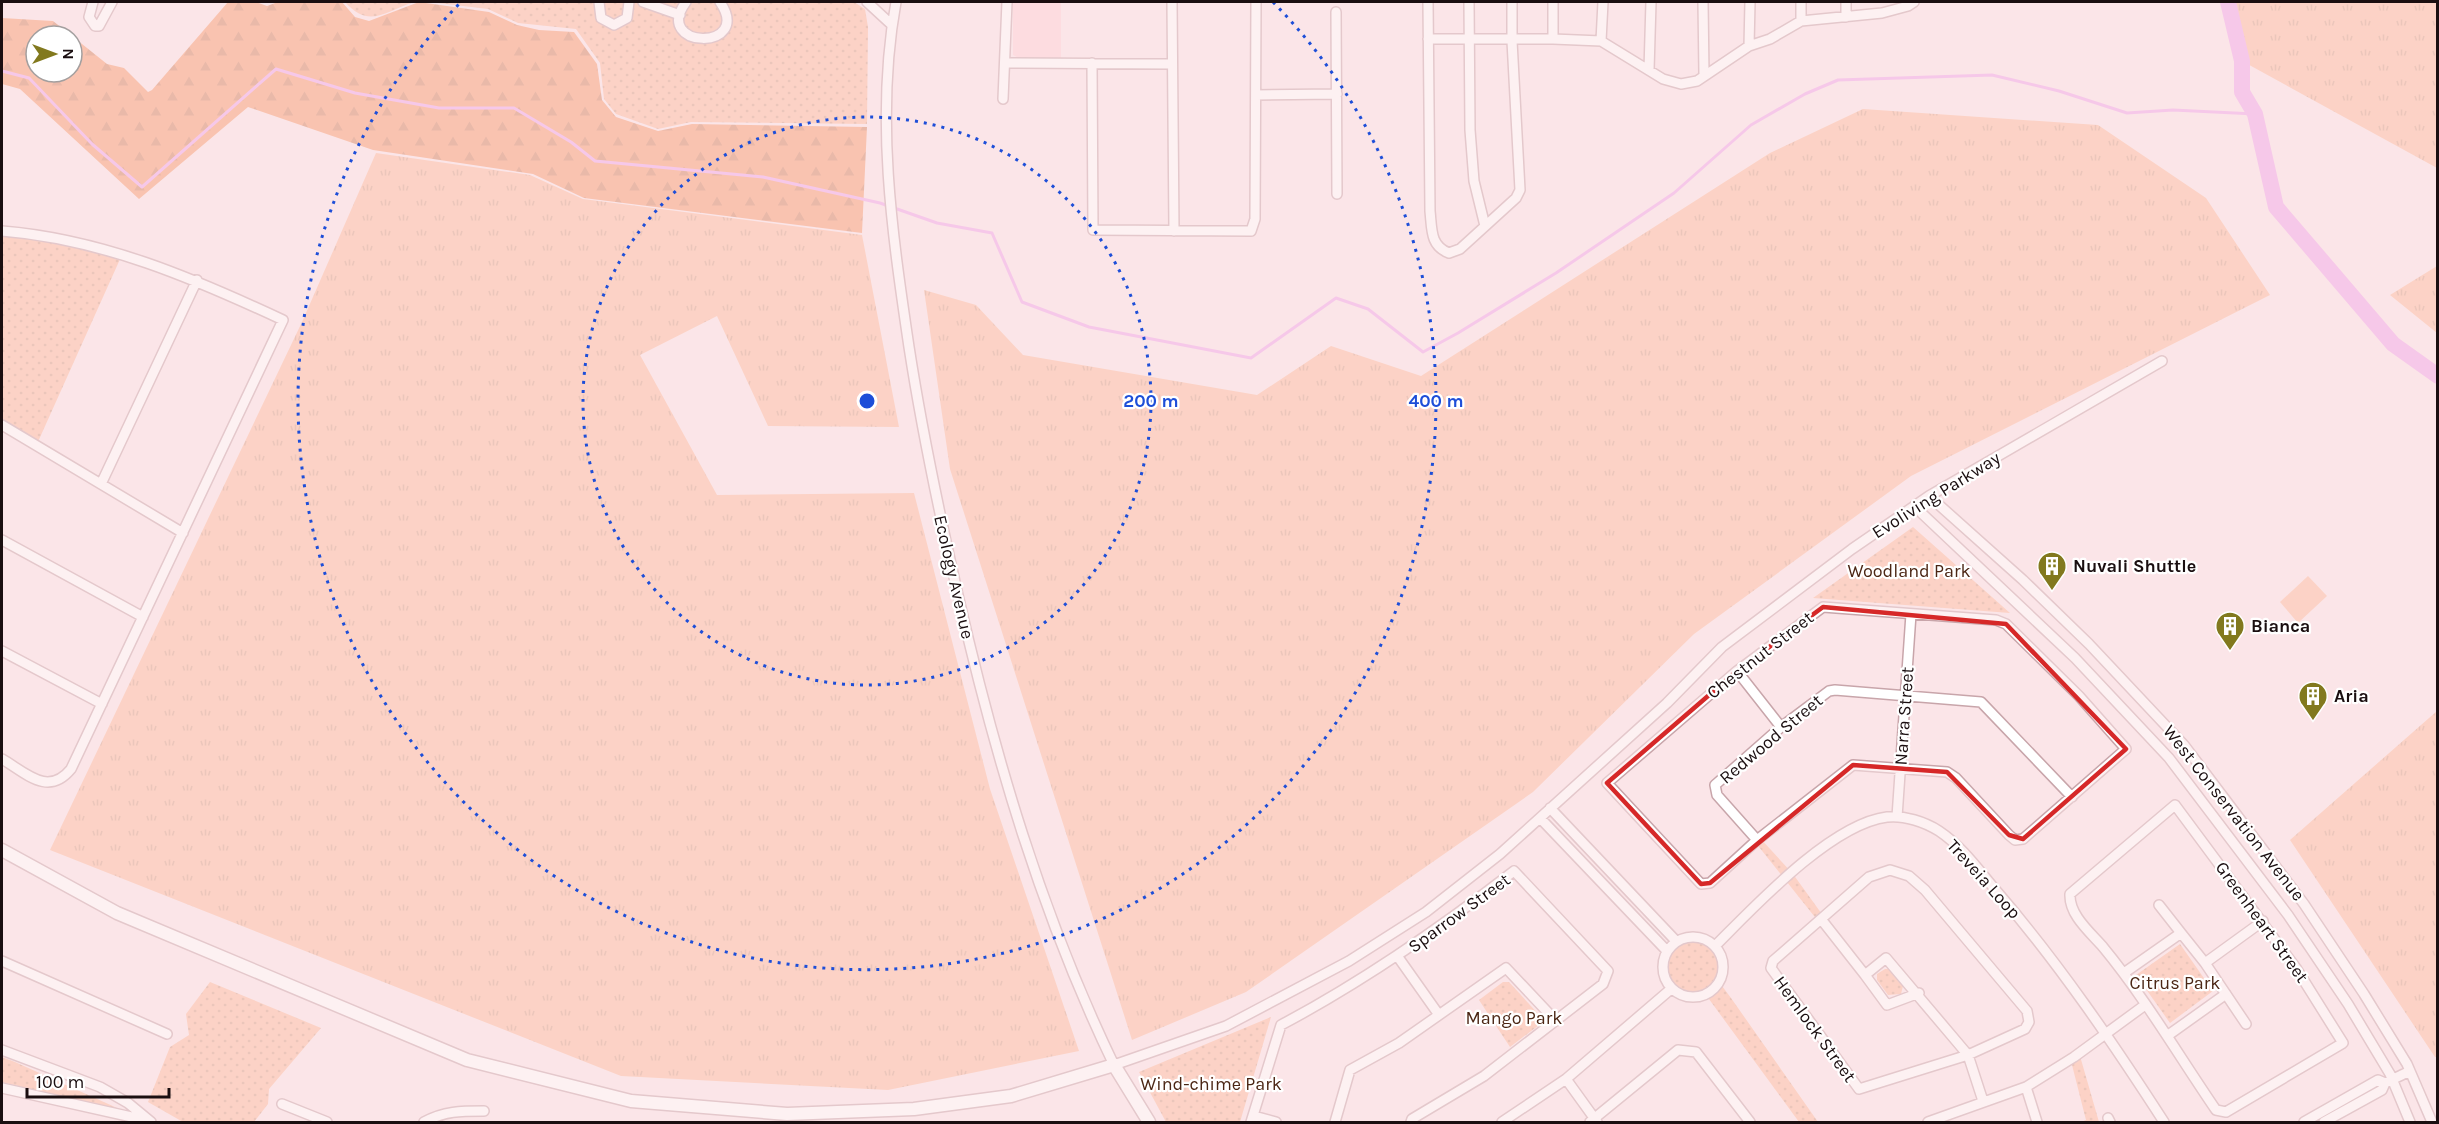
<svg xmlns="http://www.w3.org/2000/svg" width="2439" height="1124" viewBox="0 0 2439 1124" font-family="Karla,sans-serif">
<defs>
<pattern id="grass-tufts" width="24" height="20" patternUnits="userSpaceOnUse" patternTransform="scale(1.5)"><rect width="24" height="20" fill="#fcbb9d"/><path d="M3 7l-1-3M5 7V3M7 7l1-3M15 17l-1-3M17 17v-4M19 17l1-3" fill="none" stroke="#d7a086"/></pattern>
<pattern id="forest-firs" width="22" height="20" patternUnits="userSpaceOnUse" patternTransform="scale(1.5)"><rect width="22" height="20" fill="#f69a6e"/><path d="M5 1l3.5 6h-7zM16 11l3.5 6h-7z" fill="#d2845e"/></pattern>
<pattern id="park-dots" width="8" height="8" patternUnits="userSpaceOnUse" patternTransform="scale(1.5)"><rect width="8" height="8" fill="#fcbb9d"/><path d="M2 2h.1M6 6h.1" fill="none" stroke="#d7a086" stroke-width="1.8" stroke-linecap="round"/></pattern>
</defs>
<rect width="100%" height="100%" fill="#fbe5e8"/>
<path fill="#fed1d8" d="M 1013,2 L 1061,2 L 1061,59 L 1020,59 L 1013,55 Z"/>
<path fill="url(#grass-tufts)" d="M 2228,2 L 2437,2 L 2437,168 L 2242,61 Z
M 1863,109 L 2098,125 L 2206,198 L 2270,295 L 1911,476 L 1694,634 L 1533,792 L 1246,992 L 1132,1040 L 950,469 L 924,290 L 976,305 L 1023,355 L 1257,395 L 1331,346 L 1421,376 L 1770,153 Z
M 376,153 L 530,175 L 583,199 L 862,235 L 899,427 L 768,426 L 717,316 L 640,355 L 717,495 L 914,493 L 990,789 L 1079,1051 L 888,1090 L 621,1076 L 50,850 L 302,322 Z
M 2437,266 L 2437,333 L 2390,295 Z
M 2437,711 L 2438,1057 L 2435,1057 L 2290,840 Z"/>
<path fill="url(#forest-firs)" d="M 228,2 L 256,2 L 267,6 L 278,2 L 342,2 L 355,17 L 369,21 L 419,2 L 489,12 L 517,25 L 539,30 L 574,32 L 597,64 L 602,100 L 616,117 L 658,131 L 692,124 L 867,127 L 862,233 L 584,198 L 533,174 L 373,150 L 248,107 L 139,199 L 20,89 L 2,84 L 2,18 L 53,21 L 72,36 L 36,36 L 36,72 L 72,72 L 72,36 L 107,64 L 124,68 L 148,92 L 152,90 Z"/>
<path fill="url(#park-dots)" d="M 345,2 L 414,2 C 384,12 369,29 345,2 Z
M 430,2 L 854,2 L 865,9 L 868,27 L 867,124 L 691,122 L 658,129 L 616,114 L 604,99 L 600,63 L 576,29 L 518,23 L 488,9 Z
M 2,235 L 26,238 L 121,257 L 37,444 L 2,422 Z
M 1913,527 L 2010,613 L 1813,598 Z
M 1760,838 L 1793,874 L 1824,917 L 1818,921 L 1755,842 Z
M1666 966a26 26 0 1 1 52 0a26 26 0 1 1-52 0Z
M 2180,944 L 2213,991 L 2170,1023 L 2136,975 Z
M 1885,969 L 1890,969 L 1903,986 L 1901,994 L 1888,995 L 1877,980 L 1877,974 Z
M 210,982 L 321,1028 L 269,1089 L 268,1104 L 254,1122 L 183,1122 L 148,1102 L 170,1047 L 189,1035 L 186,1014 Z
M 1503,982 L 1509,982 L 1541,1017 L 1539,1025 L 1510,1047 L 1479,1000 Z
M 1719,982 L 1731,998 L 1818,1122 L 1799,1122 L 1706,995 Z
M 1271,1017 L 1240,1122 L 1166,1122 L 1139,1072 Z
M 2080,1056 L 2099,1122 L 2081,1122 L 2086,1120 L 2071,1061 Z
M 2,1057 L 15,1062 L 126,1112 L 2,1082 Z"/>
<path fill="#fcbb9d" d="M 2308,576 L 2327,596 L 2298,623 L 2280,602 Z"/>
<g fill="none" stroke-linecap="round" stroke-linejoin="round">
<path stroke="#f0a5ea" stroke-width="3" d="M 2,71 L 29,78 L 92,144 L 142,187 L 276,69 L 355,93 L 439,108 L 514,108 L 571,142 L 595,161 L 763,177 L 880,203 L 937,223 L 992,233 L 1022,302 L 1089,327 L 1251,358 L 1336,298 L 1368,309 L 1423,352 L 1458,333 L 1556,273 L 1674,193 L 1751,125 L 1805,94 L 1838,80 L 1992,75 L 2059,91 L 2127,113 L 2173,110 L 2255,114"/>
<path stroke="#f0a5ea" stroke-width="16" d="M 2228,2 L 2242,61 L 2242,92 L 2255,114 L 2276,207 L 2393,344 L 2438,376"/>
<g stroke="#c8a5aa" stroke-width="12">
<path id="street" d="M 93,2 L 89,17 L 95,26 L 99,26 L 112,2
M 599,2 L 601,18 L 614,25 L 627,18 L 629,2
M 643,2 L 680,15
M 686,2 C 651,49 754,52 720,2
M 867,2 L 892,25
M 896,2 C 875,117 892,232 909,347 C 922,431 939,512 958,595 C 995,757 1042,916 1114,1065 L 1226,1026 L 1349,961 L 1426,912 L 1500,854 L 1667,703 L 1722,647 L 1852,549 L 1929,496 L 2162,361
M 1172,2 L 1174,231
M 1428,2 L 1430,211 C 1432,229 1430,246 1449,253 L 1460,249 L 1516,198 L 1520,190 L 1512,41 L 1512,2
M 1469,2 L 1470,130 L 1474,181 L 1485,226
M 1703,2 L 1704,75
M 1336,12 L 1337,194
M 1846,17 L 1846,2
M 1801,21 L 1801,2
M 1428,39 L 1553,39 L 1553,2
M 1553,39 L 1601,41 L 1663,79 L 1681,84 L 1697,81 L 1749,46 L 1770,39 L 1801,21 L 1882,13 L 1908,6 L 1914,2
M 1601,41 L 1603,2
M 1749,46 L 1750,2
M 1006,63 L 1171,64
M 1092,63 L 1093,230 L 1251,231 L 1255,219 L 1256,2
M 1649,70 L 1651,2
M 1256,95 L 1337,94
M 1003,99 L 1007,2
M 2,231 C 102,239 193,278 283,320 L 71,769 C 48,797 26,773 2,759
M 2,425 L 183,533
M 101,484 L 197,280
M 1929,496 L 2023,580 L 2089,644 L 2184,745 L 2304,904 L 2364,994 L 2407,1064 L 2432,1122
M 1914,506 L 2075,658 L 2169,758 L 2288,915 L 2348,1004 L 2390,1074 L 2410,1122
M 2,540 L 143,617
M 1823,607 L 1996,620 L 2006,624 L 2079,696 L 2126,749 L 2023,839 L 2015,840 L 2009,835 L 1956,778 L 1947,772 L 1853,765 L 1757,840 L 1710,883 L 1701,884 L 1607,783 L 1737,671 Z
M 2,651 L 102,704
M 1737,671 L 1781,727
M 2175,805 L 2296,968 L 2343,1043 L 2226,1112 L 2216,1110 C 2179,1056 2145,998 2103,947 C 2090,932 2069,915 2070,894 Z
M 1550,808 L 1676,941
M 1897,817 L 1911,614
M 1540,818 L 1667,951
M 1757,840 L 1717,795 L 1715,785 L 1781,727 L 1829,691 L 1835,690 L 1981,702 L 2072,797
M 1890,870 L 1909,876 L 1925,890 L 2027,1011 L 2029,1022 L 2025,1029 L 1968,1055 L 1859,1089 L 1771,968 L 1773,961 L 1869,877 Z
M 2159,905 L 2181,933
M 1821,919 L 1865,975 L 1886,958 L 1968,1055 L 1983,1101
M1663 967a30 30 0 1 1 60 0a30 30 0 1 1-60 0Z
M 1715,946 C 1755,906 1831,824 1887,817 C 1904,815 1925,822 1939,831 C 1963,847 1980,872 1999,894 C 2060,965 2113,1043 2164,1122
M 1398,957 L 1439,1015
M 2,961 L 167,1034
M 2205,963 L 2263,921
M 2124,973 L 2181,933 L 2205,963 L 2246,1024
M 1865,975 L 1887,1005 L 1919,993
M 2167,1036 L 2226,994
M 2,1050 L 100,1087 L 128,1103 L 151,1122
M 1566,1079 L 1597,1122
M 2026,1087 L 2037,1122
M 2,1088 L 145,1120
M 282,1104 L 327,1122
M 1254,1116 L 1276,1122
M 2108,1118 L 2110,1122
M 424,1122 C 444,1111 461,1111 484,1111
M 1251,1122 L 1281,1025 C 1364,981 1439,929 1514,871 L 1608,971 L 1603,984 L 1484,1076 L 1412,1119 L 1411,1122
M 1335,1122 L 1350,1070 L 1399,1043 L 1506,968 L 1556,1021
M 1502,1122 L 1566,1079 L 1671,989
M 1590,1122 L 1678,1050 L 1696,1052 L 1750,1122
M 1928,1122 L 2026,1087 L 2074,1057 L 2145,1005
M 2304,1122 L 2378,1080 L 2385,1083 L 2410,1071
M 2324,1122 L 2382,1090 L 2385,1083"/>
</g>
<g stroke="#c8a5aa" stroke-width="15">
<path id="secondary" d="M 2,850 L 117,913 L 467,1060 L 631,1101 L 787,1114 L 914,1109 L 1011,1096 L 1114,1065 L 1149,1122"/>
</g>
<use href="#street" stroke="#fff" stroke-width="9"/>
<use href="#secondary" stroke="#fff" stroke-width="12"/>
</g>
<path d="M0 0H2439V1124H0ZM 1823,607 L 2006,624 L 2126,749 L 2023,839 L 2009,835 L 1947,772 L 1853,765 L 1710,883 L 1701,884 L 1607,783 L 1737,671 Z" fill="#fbe5e8" fill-opacity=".55" fill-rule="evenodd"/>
<path fill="none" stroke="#d62828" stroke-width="4.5" stroke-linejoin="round" d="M 1823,607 L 2006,624 L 2126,749 L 2023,839 L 2009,835 L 1947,772 L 1853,765 L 1710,883 L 1701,884 L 1607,783 L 1737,671 Z"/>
<g fill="none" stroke="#1d4ed8" stroke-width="3" stroke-dasharray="3 6">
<circle cx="867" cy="401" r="284"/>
<path d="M1273 2A569 569 0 1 1 461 2"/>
</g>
<defs>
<g id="building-pin" transform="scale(1.5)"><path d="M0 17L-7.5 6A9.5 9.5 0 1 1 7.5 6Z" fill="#82791e" stroke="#fff"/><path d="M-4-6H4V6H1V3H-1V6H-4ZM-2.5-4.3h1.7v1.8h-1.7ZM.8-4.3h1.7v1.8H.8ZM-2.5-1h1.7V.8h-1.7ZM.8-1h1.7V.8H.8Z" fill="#fff"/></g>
</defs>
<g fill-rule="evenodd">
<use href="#building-pin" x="2052" y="566"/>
<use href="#building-pin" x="2230" y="626"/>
<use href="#building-pin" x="2313" y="696"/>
</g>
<g text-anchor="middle" stroke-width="4.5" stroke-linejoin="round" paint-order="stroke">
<g font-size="18" fill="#1a0e10" stroke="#fff">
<text transform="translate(1936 495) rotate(-32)" y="6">Evoliving Parkway</text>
<text transform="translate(954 577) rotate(77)" y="6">Ecology Avenue</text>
<text transform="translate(1760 655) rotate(-38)" y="6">Chestnut Street</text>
<text transform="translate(1904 716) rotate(-86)" y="6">Narra Street</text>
<text transform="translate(1771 739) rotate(-40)" y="6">Redwood Street</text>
<text transform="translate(2234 813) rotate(52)" y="6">West Conservation Avenue</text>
<text transform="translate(1984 879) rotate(48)" y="6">Treveia Loop</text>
<text transform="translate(1459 913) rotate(-36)" y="6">Sparrow Street</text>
<text transform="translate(2262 922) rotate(54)" y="6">Greenheart Street</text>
<text transform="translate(1815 1029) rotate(54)" y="6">Hemlock Street</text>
</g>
<g font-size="18" font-weight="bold" fill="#1a0e10" stroke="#fff" text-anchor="start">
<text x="2073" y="572">Nuvali Shuttle</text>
<text x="2251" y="632">Bianca</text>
<text x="2334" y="702">Aria</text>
</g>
<g font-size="18" fill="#4b2614" stroke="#fff">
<text x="1909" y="577">Woodland Park</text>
<text x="2175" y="989">Citrus Park</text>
<text x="1514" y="1024">Mango Park</text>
<text x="1211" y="1090">Wind-chime Park</text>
</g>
</g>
<circle cx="867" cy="401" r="9" fill="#1d4ed8" stroke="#fff" stroke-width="3"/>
<g font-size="18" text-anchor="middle" font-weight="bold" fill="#1d4ed8" stroke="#fff" stroke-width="4.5" stroke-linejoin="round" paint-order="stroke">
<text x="1151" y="407">200 m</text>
<text x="1436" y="407">400 m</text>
</g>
<rect width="2439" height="1124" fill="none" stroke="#1a0e10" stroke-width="6"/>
<g transform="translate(54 54) rotate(90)"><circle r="28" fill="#ffffff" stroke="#a39f9f" stroke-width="1.5"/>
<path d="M0-4.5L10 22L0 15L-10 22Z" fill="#82791e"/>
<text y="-9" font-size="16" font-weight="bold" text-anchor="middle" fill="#1a0e10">N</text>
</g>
<path d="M27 1088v9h142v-9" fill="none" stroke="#1a0e10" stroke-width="3"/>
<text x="36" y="1088" font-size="18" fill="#1a0e10" stroke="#ffffff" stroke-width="4.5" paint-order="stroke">100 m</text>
</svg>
